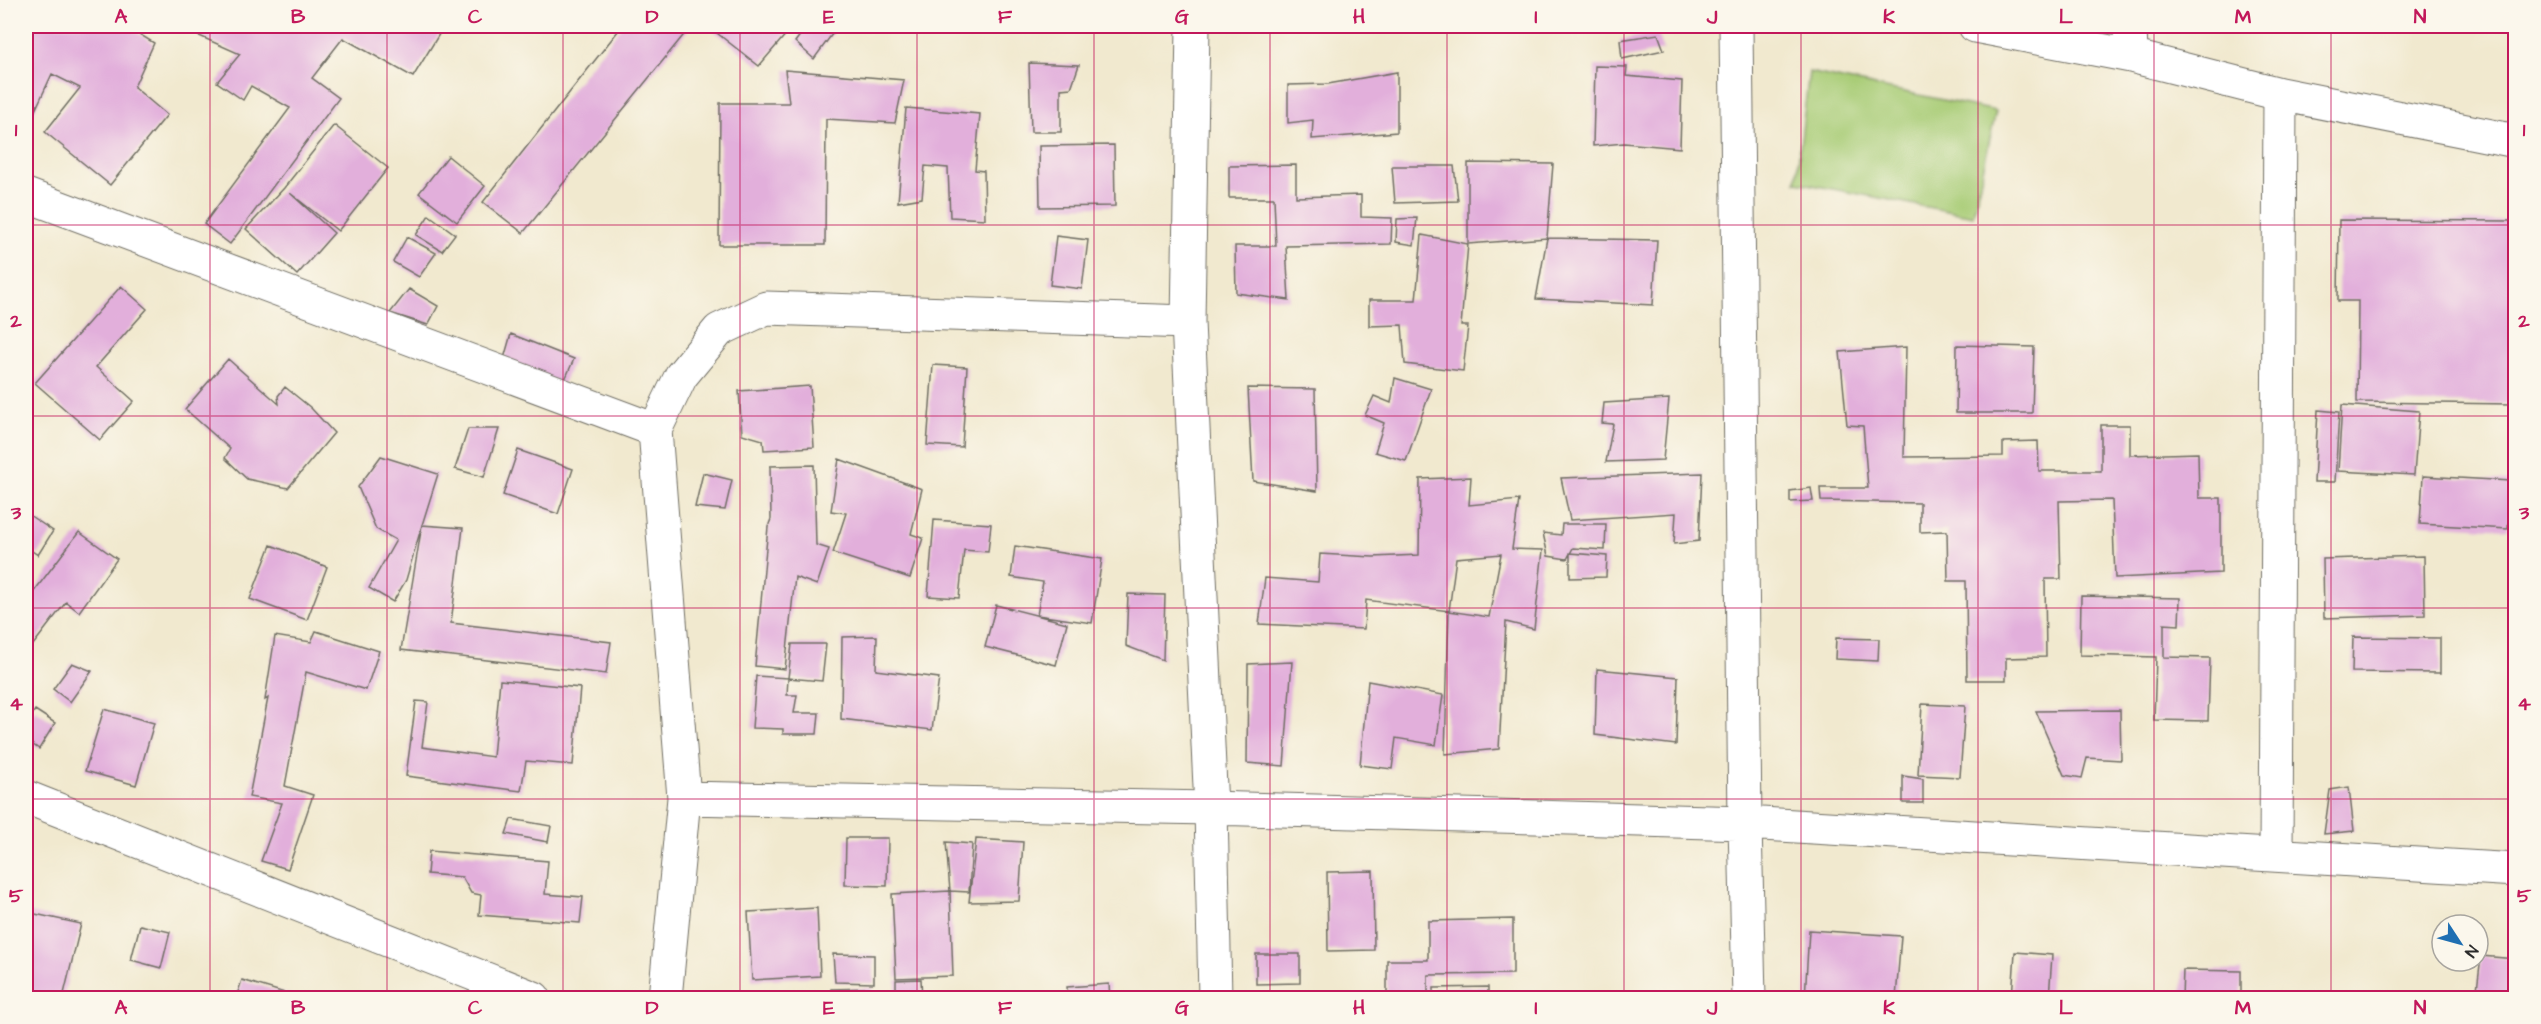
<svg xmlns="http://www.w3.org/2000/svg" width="2541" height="1024" viewBox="0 0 2541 1024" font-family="'Architects Daughter',sans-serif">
<rect width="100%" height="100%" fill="#fbf7ec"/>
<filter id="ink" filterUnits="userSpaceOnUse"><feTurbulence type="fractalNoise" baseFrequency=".0167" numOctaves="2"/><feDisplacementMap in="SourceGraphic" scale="12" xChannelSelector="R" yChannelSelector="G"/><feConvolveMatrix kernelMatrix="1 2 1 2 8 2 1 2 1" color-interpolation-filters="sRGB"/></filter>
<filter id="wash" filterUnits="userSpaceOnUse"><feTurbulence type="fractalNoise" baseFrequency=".008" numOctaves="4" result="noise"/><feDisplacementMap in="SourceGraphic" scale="24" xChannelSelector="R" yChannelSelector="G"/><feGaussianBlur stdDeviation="1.35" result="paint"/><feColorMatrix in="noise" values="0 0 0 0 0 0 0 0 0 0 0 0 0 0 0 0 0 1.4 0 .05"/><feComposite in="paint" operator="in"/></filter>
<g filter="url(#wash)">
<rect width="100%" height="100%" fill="#f1e9cf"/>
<path fill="#a8cc76" stroke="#6a7c50" stroke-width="1.5" d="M 1809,72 L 1996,111 L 1973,216 L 1796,182 Z"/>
<g id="blocks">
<path fill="#e2afdb" d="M 26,26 L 126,26 L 154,43 L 134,87 L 167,115 L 110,185 L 45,132 L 80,88 L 52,74 L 26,130 Z
M 177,26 L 444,26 L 413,77 L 343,38 L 312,78 L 339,98 L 230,244 L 204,224 L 290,108 L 251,86 L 243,100 L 217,82 L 240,54 Z
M 622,26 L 691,26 L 523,233 L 483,202 Z
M 708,26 L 793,26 L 759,66 Z
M 807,26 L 838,26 L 814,59 L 795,42 Z
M 1658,34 L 1664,50 L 1622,59 L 1620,40 Z
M 1029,63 L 1079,65 L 1071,88 L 1061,89 L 1061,132 L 1031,132 Z
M 1595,66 L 1627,67 L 1626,76 L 1682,81 L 1680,148 L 1624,143 L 1593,146 Z
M 785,70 L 904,80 L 895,123 L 826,119 L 825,245 L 719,245 L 720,103 L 789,103 Z
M 1397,72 L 1397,132 L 1312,139 L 1313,120 L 1288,123 L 1288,85 L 1328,84 Z
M 906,108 L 980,114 L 975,170 L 984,171 L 985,219 L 950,217 L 948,168 L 925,166 L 922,198 L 898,202 Z
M 334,125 L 388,168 L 338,231 L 290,193 L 334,233 L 297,275 L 246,229 L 284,188 Z
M 1114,145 L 1115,206 L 1040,207 L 1039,146 Z
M 448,156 L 485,186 L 457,222 L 419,193 Z
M 1468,163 L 1553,164 L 1547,238 L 1657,240 L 1653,305 L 1536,299 L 1547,238 L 1468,244 Z
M 1296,165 L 1296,197 L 1361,195 L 1361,217 L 1392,218 L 1391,244 L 1286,246 L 1289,300 L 1236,293 L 1235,246 L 1276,246 L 1274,198 L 1229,198 L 1229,166 Z
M 1392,166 L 1454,166 L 1458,201 L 1395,203 Z
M 429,215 L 455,234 L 442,251 L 416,235 Z
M 1417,218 L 1414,245 L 1396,242 L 1397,219 Z
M 2339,220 L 2515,221 L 2513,404 L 2357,402 L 2358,301 L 2338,301 Z
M 1422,235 L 1468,244 L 1461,326 L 1468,326 L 1463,371 L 1405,364 L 1402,325 L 1369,326 L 1369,300 L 1416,300 Z
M 1056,236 L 1088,240 L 1082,289 L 1050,285 Z
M 407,237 L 436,253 L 419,277 L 393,262 Z
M 121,286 L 147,309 L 96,367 L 134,401 L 100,440 L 35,383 Z
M 409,289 L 438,306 L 428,325 L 390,313 Z
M 511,334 L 574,359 L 563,384 L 503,362 Z
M 1957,345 L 2034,347 L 2032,413 L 1956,413 Z
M 1906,347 L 1904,457 L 2003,456 L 2003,442 L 2038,441 L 2039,471 L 2101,471 L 2101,425 L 2130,425 L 2130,455 L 2198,453 L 2199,498 L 2221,498 L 2221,573 L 2115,578 L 2112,500 L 2059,501 L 2061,579 L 2045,579 L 2046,657 L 2006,658 L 2006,680 L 1967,680 L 1966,581 L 1948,581 L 1947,531 L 1920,532 L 1920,503 L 1821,501 L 1820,488 L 1868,488 L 1863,426 L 1847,425 L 1840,352 Z
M 228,359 L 279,404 L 278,396 L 285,387 L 311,408 L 334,433 L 288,488 L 247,479 L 225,458 L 230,449 L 185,409 Z
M 933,365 L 967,367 L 962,447 L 927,445 Z
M 1395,378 L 1431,389 L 1406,461 L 1375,452 L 1384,423 L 1365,415 L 1374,396 L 1391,403 Z
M 810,386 L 814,447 L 764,450 L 763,440 L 742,434 L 739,391 Z
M 1248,388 L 1315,389 L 1317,491 L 1253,481 Z
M 1669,399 L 1663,460 L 1606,462 L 1613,424 L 1602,423 L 1604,403 Z
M 2342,405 L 2419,411 L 2414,475 L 2338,471 Z
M 2318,410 L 2339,412 L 2335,482 L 2314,482 Z
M 468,429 L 499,429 L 484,477 L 455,469 Z
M 518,450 L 573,469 L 558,514 L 503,495 Z
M 381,456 L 438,474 L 422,525 L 463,528 L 451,623 L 611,642 L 606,674 L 401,650 L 422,525 L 406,580 L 393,602 L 369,588 L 396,540 L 376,529 L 358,487 Z
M 839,459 L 922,489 L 911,534 L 923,538 L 910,578 L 833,553 L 846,513 L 831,511 Z
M 814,465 L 816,545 L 829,549 L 817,585 L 795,577 L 785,669 L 755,666 L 768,527 L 771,519 L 770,466 Z
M 703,473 L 732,480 L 725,510 L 695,507 Z
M 1702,473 L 1699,541 L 1674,544 L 1676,513 L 1570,520 L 1561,478 Z
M 2423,476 L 2511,481 L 2508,529 L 2420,524 Z
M 1471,477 L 1469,505 L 1519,500 L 1512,549 L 1543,550 L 1534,629 L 1506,622 L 1499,749 L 1445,754 L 1449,611 L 1489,617 L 1501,554 L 1456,558 L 1449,611 L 1366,600 L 1364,629 L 1259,624 L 1265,578 L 1318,582 L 1320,554 L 1373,557 L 1419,555 L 1420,479 Z
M 1811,488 L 1813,501 L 1790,502 L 1790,491 Z
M 26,513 L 53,531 L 38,555 L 26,547 Z
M 934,520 L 991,524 L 988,552 L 964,550 L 959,598 L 928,596 Z
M 1562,524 L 1606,524 L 1605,550 L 1573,548 L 1567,559 L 1548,556 L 1543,533 L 1561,535 Z
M 79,532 L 117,559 L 79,612 L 66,602 L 26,654 L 26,602 Z
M 271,545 L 327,567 L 307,620 L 250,599 Z
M 1015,546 L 1102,559 L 1092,623 L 1037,615 L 1043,582 L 1011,577 Z
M 1570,553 L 1607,556 L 1606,577 L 1570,578 Z
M 2424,556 L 2425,615 L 2324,618 L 2323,559 Z
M 1128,594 L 1165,595 L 1163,660 L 1126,646 Z
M 2081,596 L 2180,598 L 2179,625 L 2164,624 L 2164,657 L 2210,658 L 2208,721 L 2154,720 L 2156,657 L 2080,655 Z
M 996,605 L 1067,623 L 1056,665 L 985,647 Z
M 316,631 L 379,651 L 366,690 L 306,672 L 285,786 L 313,795 L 288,869 L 261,861 L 282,803 L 249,797 L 268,698 L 265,700 L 275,636 L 311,642 Z
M 877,636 L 876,670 L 939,678 L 932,730 L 841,719 L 842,637 Z
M 2353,637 L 2440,638 L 2440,673 L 2352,672 Z
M 1836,638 L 1879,639 L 1878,661 L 1835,659 Z
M 792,644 L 826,644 L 822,681 L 788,678 L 787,695 L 797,695 L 794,713 L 819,713 L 817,734 L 783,734 L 783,729 L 752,728 L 756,676 L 788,678 Z
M 1292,662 L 1284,766 L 1247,763 L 1248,664 Z
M 72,663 L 92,671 L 70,702 L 53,689 Z
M 1597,669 L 1678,677 L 1676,745 L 1595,735 Z
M 500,680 L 580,688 L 573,765 L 526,761 L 521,791 L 406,776 L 416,701 L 428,702 L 422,747 L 493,757 Z
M 1368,681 L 1443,695 L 1436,745 L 1396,738 L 1392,769 L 1360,765 Z
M 1922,704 L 1965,706 L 1960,777 L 1918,775 Z
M 104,709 L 154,723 L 136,785 L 85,771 Z
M 35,710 L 55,723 L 39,749 L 26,740 L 26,724 Z
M 2120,710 L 2121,760 L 2087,758 L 2082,778 L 2064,775 L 2036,711 Z
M 1903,776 L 1923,779 L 1923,803 L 1903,803 Z
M 2349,787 L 2354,831 L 2324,834 L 2330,790 Z
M 511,819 L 551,826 L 548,842 L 506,834 Z
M 846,838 L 888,838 L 887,886 L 845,885 Z
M 976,839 L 1023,842 L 1019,901 L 969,902 Z
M 946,842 L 972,844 L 969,892 L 950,891 Z
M 429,851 L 548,861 L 545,894 L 583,897 L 580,923 L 479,915 L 481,895 L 471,893 L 462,877 L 427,874 Z
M 1373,871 L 1374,950 L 1328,951 L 1327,872 Z
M 950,891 L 953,976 L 896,978 L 892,894 Z
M 817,908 L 820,976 L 752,980 L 748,912 Z
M 26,912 L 81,924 L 63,998 L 26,998 Z
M 1513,919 L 1513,974 L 1428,975 L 1428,998 L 1387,998 L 1387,960 L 1428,960 L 1428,921 Z
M 140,925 L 170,932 L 161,968 L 131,960 Z
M 1809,930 L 1901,936 L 1896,998 L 1805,998 Z
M 2015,952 L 2052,955 L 2049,998 L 2012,998 Z
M 833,954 L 874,955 L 874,983 L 835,982 Z
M 1256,954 L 1300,954 L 1300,983 L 1256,984 Z
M 2481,956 L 2516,959 L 2516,998 L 2476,998 Z
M 2183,970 L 2241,971 L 2241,998 L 2182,998 Z
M 921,979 L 922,998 L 896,998 L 896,980 Z
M 242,980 L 301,998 L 236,998 Z
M 1109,984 L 1110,998 L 1068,998 L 1067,987 Z
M 1488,987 L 1488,998 L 1434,998 L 1434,988 Z
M 872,988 L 872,998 L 831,998 L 831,989 Z"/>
</g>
</g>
<g filter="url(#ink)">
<use href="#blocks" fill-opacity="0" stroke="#706e64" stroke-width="1.5"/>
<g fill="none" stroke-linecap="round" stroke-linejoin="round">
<g stroke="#706e64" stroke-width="35">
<path id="minor" d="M 1193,26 L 1188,322 L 1211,808 L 1215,998
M 1736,26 L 1745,823 L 1749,998
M 1975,26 L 2131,56 L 2280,94 L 2516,141
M 2130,26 L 2131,56
M 26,195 L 655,430
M 26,797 L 534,998
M 684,798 L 1211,808 L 1745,823 L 2516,870
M 2276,855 L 2280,94
M 665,998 L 684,798 L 655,430 L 681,376 L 719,330 L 766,308 L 1188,322"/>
</g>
<use href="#minor" stroke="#fff" stroke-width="33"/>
</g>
</g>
<path fill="none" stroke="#c2185b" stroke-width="1.5" stroke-opacity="0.55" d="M 210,26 L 210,998M 387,26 L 387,998M 563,26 L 563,998M 740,26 L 740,998M 917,26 L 917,998M 1094,26 L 1094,998M 1270,26 L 1270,998M 1447,26 L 1447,998M 1624,26 L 1624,998M 1801,26 L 1801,998M 1978,26 L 1978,998M 2154,26 L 2154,998M 2331,26 L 2331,998M 26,225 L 2516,225M 26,416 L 2516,416M 26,608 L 2516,608M 26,799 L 2516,799"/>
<rect width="2541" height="1024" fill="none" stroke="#fbf7ec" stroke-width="66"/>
<g transform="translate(2460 943) rotate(126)"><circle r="28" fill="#fbf7ec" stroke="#a8a59f" stroke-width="1.5"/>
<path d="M0-4.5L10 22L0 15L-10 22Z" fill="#1f6fb2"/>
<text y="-9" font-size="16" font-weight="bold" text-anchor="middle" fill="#2b2b2b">N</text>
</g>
<rect x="33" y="33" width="2475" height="958" fill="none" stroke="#c2185b" stroke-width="2"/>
<g font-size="20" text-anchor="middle" font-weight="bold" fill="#c2185b">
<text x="121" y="23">A</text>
<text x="298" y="23">B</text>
<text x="475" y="23">C</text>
<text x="652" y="23">D</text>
<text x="829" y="23">E</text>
<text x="1005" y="23">F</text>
<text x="1182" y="23">G</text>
<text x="1359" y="23">H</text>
<text x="1536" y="23">I</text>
<text x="1712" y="23">J</text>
<text x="1889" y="23">K</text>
<text x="2066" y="23">L</text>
<text x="2243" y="23">M</text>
<text x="2420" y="23">N</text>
<text x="16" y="136">1</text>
<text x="2524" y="136">1</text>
<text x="16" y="327">2</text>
<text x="2524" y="327">2</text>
<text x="16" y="519">3</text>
<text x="2524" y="519">3</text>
<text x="16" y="710">4</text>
<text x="2524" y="710">4</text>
<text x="16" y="902">5</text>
<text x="2524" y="902">5</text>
<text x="121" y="1014">A</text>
<text x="298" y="1014">B</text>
<text x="475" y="1014">C</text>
<text x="652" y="1014">D</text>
<text x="829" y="1014">E</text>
<text x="1005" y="1014">F</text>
<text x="1182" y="1014">G</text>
<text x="1359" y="1014">H</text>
<text x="1536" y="1014">I</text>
<text x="1712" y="1014">J</text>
<text x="1889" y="1014">K</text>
<text x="2066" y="1014">L</text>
<text x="2243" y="1014">M</text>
<text x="2420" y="1014">N</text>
</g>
</svg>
